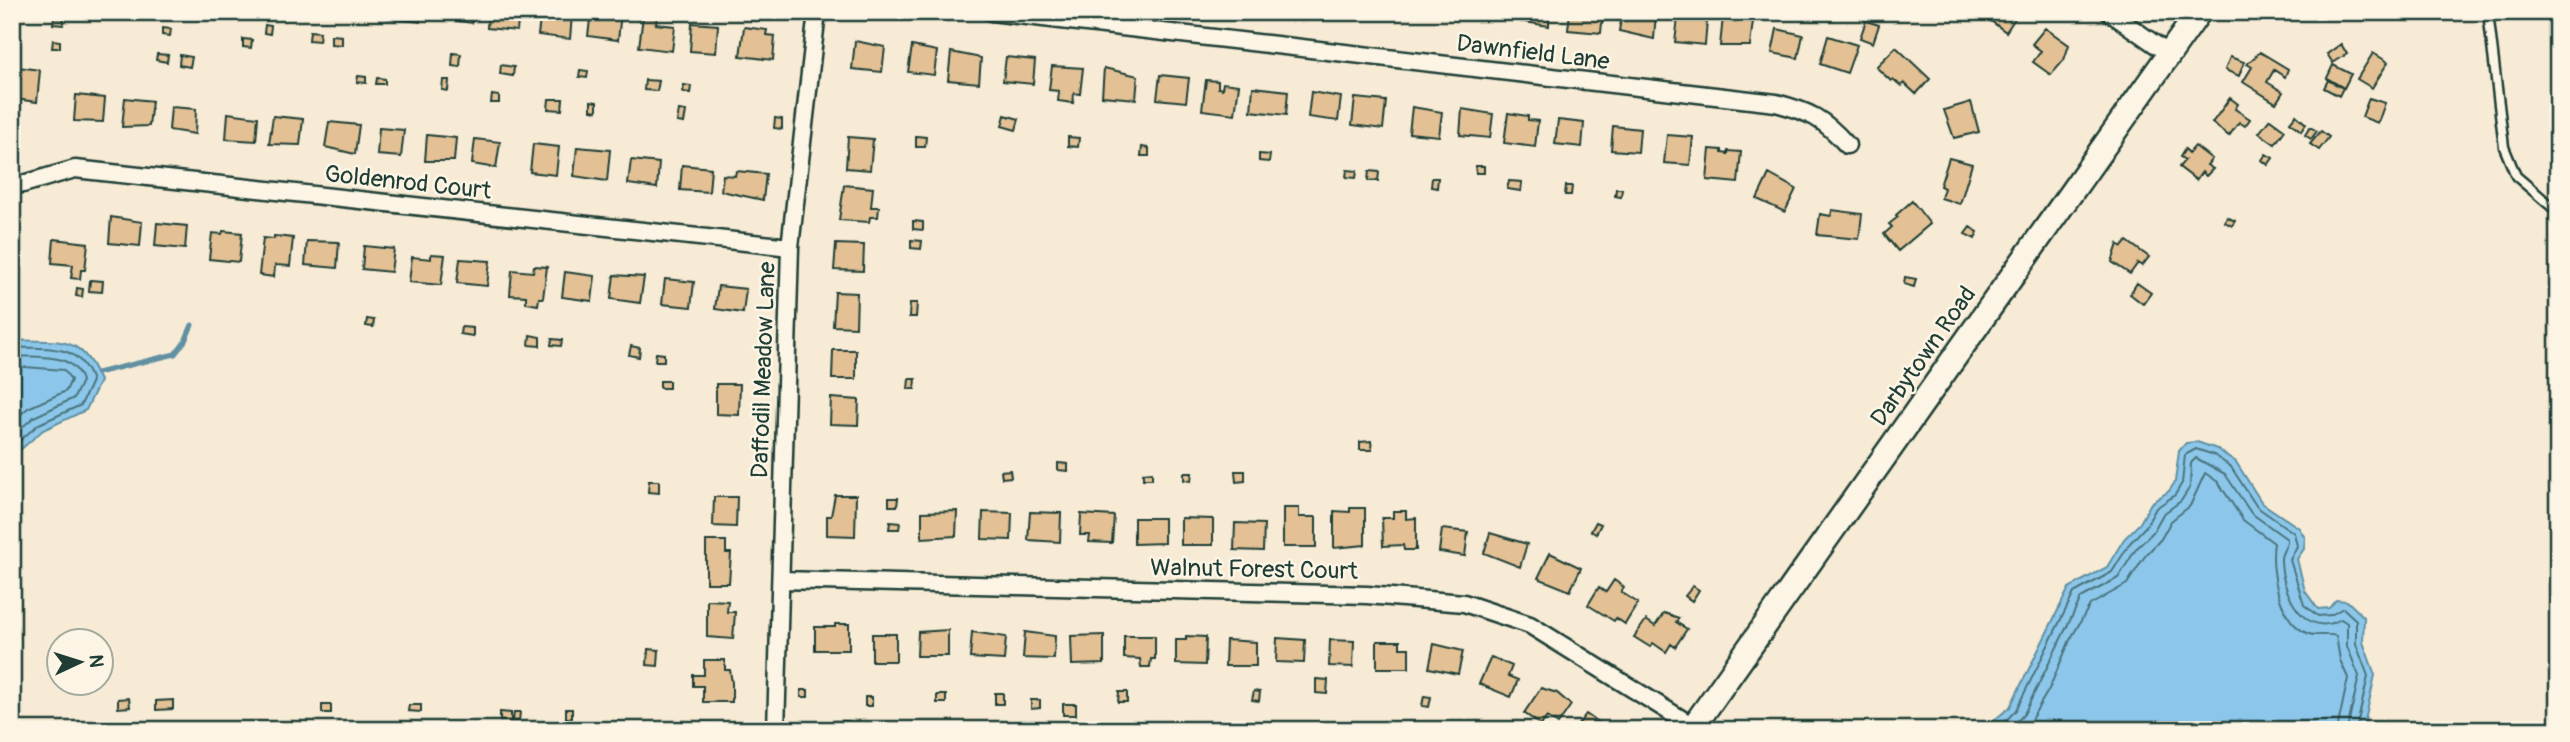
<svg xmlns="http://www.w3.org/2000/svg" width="2570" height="742" viewBox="0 0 2570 742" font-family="Pangolin,sans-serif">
<rect width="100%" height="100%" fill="#f7ebd5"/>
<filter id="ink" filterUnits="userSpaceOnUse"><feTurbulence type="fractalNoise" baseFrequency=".0143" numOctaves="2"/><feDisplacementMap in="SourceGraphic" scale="14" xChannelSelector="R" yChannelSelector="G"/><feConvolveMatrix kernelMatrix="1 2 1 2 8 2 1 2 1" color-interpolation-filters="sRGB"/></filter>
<g filter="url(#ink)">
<path fill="#8cc7eb" stroke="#6090a2" stroke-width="2" d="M 12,340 C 60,343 80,332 100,381 L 86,410 L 43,430 L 12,457 Z
M 2197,442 L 2217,449 L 2236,462 L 2262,503 L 2299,528 L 2305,538 L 2304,549 L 2297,559 L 2305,591 L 2318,609 L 2329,608 L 2336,600 L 2347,601 L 2364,617 L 2363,642 L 2375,675 L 2363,730 L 1989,730 L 1993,721 L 2010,707 L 2069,588 L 2107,567 L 2124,539 L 2140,523 L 2151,503 L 2169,491 L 2175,482 L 2179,451 L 2186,443 Z"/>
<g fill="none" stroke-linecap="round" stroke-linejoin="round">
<path stroke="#4b747d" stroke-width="2" d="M 12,347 C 49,350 78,341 92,381 L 81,405 L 39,424 L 12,447
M 12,356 C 39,358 73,351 82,381 L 74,398 L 34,417 L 12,436
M 12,366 L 64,370 L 71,380 L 66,391 L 28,408 L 12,422
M 1997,730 L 2016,710 L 2074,593 L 2112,572 L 2130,543 L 2146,526 L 2156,508 L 2175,495 L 2182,483 L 2185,455 L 2196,449 L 2214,455 L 2231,467 L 2257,507 L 2294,533 L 2297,546 L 2290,560 L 2304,605 L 2318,616 L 2331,615 L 2343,608 L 2356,620 L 2356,644 L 2368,676 L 2356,730
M 2009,730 L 2024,714 L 2081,598 L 2118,578 L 2136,549 L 2153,532 L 2163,514 L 2181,501 L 2190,487 L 2191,463 L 2196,458 L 2225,474 L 2251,513 L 2287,539 C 2288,547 2281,551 2281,559 C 2281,591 2304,641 2341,619 L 2347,623 L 2347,646 L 2359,676 L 2347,730
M 2025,730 L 2049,689 L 2070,640 L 2090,605 L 2127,584 L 2145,556 L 2161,539 L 2171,521 L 2190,506 L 2205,473 L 2218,482 L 2243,520 L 2274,543 C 2270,569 2278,623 2309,634 C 2318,637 2328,633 2336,636 L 2340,660 L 2348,678 L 2337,730"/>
<path stroke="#6090a2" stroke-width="5" d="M 97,373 L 175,354 L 185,341 L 192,325"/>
</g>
<path fill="#e3c195" stroke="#1f3d34" stroke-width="2" d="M 388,12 L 421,12 L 420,22 L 387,18 Z
M 443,12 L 474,12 L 472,23 L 442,19 Z
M 488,12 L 519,12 L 517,31 L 487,28 Z
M 541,12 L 572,15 L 570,39 L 538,35 Z
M 591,12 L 621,13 L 618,40 L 588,36 Z
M 1469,12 L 1497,12 L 1496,20 L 1468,18 Z
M 1519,12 L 1549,12 L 1549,26 L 1518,21 Z
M 1570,12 L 1603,12 L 1601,33 L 1568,30 Z
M 1622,12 L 1656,12 L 1654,39 L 1619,31 Z
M 2019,12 L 2006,32 L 1980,13 L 1980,12 Z
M 643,16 L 657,18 L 656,24 L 675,26 L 672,51 L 639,47 Z
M 54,17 L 64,18 L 63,25 L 53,24 Z
M 1723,17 L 1753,21 L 1750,46 L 1720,46 Z
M 1678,18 L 1707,21 L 1705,45 L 1675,42 Z
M 1866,21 L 1879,25 L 1873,43 L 1860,38 Z
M 692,23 L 718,25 L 716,53 L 690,51 Z
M 265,25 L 271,26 L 270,34 L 264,33 Z
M 744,27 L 767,30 L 766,35 L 775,36 L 773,60 L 740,56 Z
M 162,28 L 171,29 L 170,36 L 162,35 Z
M 2045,28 L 2069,45 L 2064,60 L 2051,75 L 2033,62 L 2041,51 L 2032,44 Z
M 1777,29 L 1803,35 L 1798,58 L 1772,53 Z
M 310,31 L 320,32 L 319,41 L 309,40 Z
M 331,35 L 342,36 L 342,45 L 331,44 Z
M 1828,36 L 1857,45 L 1847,73 L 1820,64 Z
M 243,39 L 252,40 L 251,48 L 243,47 Z
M 53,40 L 60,41 L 60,48 L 52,48 Z
M 855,41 L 885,47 L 882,72 L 852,69 Z
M 2341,44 L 2347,54 L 2333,63 L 2327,54 Z
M 912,46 L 937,51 L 934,75 L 908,72 Z
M 1896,47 L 1930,79 L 1916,94 L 1904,83 L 1901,86 L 1893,79 L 1891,81 L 1876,67 Z
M 951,52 L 981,58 L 979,83 L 948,80 Z
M 2260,52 L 2288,69 L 2285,77 L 2274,70 L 2267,82 L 2283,92 L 2276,103 L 2243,82 L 2252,67 L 2247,64 Z
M 453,53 L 461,54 L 460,67 L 452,66 Z
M 2373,53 L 2388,62 L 2372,88 L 2357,79 Z
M 157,54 L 168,55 L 167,62 L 156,60 Z
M 180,55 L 192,57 L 190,67 L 179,65 Z
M 1006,57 L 1035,60 L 1033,84 L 1003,81 Z
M 2230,57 L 2244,62 L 2239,76 L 2225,70 Z
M 501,65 L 514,67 L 513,76 L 500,74 Z
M 2333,65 L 2351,74 L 2344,88 L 2327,78 Z
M 1052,66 L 1083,68 L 1080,94 L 1074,93 L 1073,103 L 1058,101 L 1059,91 L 1049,90 Z
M 18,67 L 40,70 L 37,102 L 15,99 Z
M 1104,68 L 1138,76 L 1136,99 L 1102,96 Z
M 580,70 L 588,71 L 587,78 L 579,77 Z
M 1160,75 L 1189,78 L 1186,102 L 1157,99 Z
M 358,76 L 366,77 L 366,83 L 357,82 Z
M 377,78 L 385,79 L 385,84 L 376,84 Z
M 443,80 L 449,80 L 448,91 L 442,90 Z
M 645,80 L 659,81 L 657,91 L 644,90 Z
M 1206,80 L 1218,81 L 1218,88 L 1222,89 L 1223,83 L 1239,85 L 1235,114 L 1202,110 Z
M 2328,80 L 2343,88 L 2339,96 L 2324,88 Z
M 684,85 L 691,86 L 690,93 L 683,92 Z
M 1253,87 L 1288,91 L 1286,115 L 1251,111 Z
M 1311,92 L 1341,97 L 1338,121 L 1308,117 Z
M 76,95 L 105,98 L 103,122 L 74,121 Z
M 492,95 L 499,96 L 499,103 L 491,103 Z
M 125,98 L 152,101 L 149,126 L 122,127 Z
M 1355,98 L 1386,101 L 1383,129 L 1352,125 Z
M 2230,98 L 2238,104 L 2235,109 L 2250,119 L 2245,126 L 2239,122 L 2229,136 L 2212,123 Z
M 2369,98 L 2385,103 L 2378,123 L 2362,117 Z
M 549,99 L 563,99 L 562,110 L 548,109 Z
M 591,101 L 597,102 L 597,111 L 591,110 Z
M 1971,102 L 1979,132 L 1954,138 L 1944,110 Z
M 171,107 L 196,109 L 195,134 L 169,130 Z
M 1412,107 L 1442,112 L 1439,136 L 1409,133 Z
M 1462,109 L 1493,114 L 1490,138 L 1460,135 Z
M 679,110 L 686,111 L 684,123 L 677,122 Z
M 228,113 L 258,117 L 256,141 L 226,139 Z
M 1508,113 L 1528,116 L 1528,120 L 1538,121 L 1535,147 L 1504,143 Z
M 1005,115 L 1019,119 L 1016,130 L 1002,126 Z
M 2296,115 L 2306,124 L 2301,131 L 2290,122 Z
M 273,116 L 303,119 L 300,145 L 269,144 Z
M 775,118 L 782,119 L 782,129 L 774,128 Z
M 2270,119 L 2285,130 L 2275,144 L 2259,133 Z
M 1558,120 L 1584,123 L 1582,147 L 1555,144 Z
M 329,122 L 359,125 L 355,154 L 325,147 Z
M 1613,126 L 1640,129 L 1638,152 L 1611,150 Z
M 2310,127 L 2317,131 L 2311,139 L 2305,135 Z
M 379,128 L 404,130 L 401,157 L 377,155 Z
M 2321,131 L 2329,137 L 2319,150 L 2310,144 Z
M 427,135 L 456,138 L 454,161 L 425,161 Z
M 1667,135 L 1693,137 L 1690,165 L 1664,163 Z
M 916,136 L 926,137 L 925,147 L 916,147 Z
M 848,137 L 873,139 L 870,170 L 846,168 Z
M 1068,137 L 1079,138 L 1078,147 L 1068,146 Z
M 475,139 L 500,142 L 496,168 L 472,164 Z
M 533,144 L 559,147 L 556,175 L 530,172 Z
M 2195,146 L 2212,159 L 2207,165 L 2213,169 L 2206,176 L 2202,172 L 2196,180 L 2179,167 L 2185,160 L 2180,157 L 2185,149 L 2189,153 Z
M 577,147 L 610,150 L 607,181 L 574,176 Z
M 1142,147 L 1149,148 L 1149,156 L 1141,156 Z
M 1710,149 L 1722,150 L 1722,153 L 1728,154 L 1728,151 L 1741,152 L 1738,183 L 1707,180 Z
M 1259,154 L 1270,155 L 1269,162 L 1259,161 Z
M 2266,154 L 2273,158 L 2268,165 L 2262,160 Z
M 1949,158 L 1972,164 L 1960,204 L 1941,198 L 1944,188 L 1940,186 Z
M 631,160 L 659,163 L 657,188 L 628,184 Z
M 682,165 L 711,168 L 709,192 L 680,190 Z
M 1475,166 L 1484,166 L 1484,173 L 1476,173 Z
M 1347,170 L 1357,171 L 1356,178 L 1346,177 Z
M 736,171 L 766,174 L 763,200 L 721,191 L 723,175 L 735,176 Z
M 1369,171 L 1379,172 L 1378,181 L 1368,181 Z
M 1769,174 L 1796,189 L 1785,212 L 1757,199 Z
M 1432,178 L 1438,178 L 1437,188 L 1431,187 Z
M 1509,181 L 1522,182 L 1521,191 L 1507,189 Z
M 844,185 L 873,188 L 871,207 L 879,207 L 878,217 L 870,217 L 869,222 L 839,220 Z
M 1566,186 L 1572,186 L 1571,195 L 1565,195 Z
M 1616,189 L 1622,189 L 1621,197 L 1615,196 Z
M 1912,201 L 1930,224 L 1898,251 L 1884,234 L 1892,227 L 1889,224 L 1898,217 L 1896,215 Z
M 1832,210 L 1862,214 L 1859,239 L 1817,235 L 1820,214 L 1831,216 Z
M 111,217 L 142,222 L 140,246 L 109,243 Z
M 2227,217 L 2235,221 L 2232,226 L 2225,222 Z
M 913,221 L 923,222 L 923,230 L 913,229 Z
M 157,223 L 187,226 L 185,249 L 155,246 Z
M 1970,227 L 1978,232 L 1975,239 L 1965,234 Z
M 223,231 L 242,233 L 239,262 L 209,259 L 212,233 L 222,234 Z
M 274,236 L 293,238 L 290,266 L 275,265 L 274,277 L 259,275 L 263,238 L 274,239 Z
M 54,239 L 88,243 L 85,270 L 81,270 L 80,279 L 71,278 L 73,265 L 52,263 Z
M 911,240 L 922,241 L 921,249 L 911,248 Z
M 307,241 L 339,242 L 337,268 L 305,265 Z
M 2127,241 L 2149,257 L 2142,266 L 2138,263 L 2130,274 L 2112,262 L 2118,244 L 2122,247 Z
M 836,244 L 864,245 L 863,271 L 834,270 Z
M 364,246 L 394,249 L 391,272 L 362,269 Z
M 12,253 L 22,255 L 18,275 L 12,274 Z
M 431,254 L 445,255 L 441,285 L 409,282 L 412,257 L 431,259 Z
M 460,259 L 490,261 L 487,286 L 457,283 Z
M 534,266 L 547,267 L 543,298 L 539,298 L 538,305 L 526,303 L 526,296 L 510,295 L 512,270 L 533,272 Z
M 565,272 L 595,276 L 592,301 L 562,297 Z
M 614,275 L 644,277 L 640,303 L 611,299 Z
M 1905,277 L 1916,279 L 1914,287 L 1904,284 Z
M 665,279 L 694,282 L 691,307 L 662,304 Z
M 90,280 L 103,281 L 102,292 L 89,291 Z
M 2137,283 L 2151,293 L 2143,304 L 2130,294 Z
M 718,286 L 746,289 L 743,313 L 715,309 Z
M 77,288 L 83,289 L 82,297 L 76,296 Z
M 835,292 L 857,293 L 856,327 L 833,326 Z
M 910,303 L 917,303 L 916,317 L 909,317 Z
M 367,319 L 374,320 L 373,327 L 366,326 Z
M 461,327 L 473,328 L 473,336 L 460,334 Z
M 530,335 L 540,337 L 540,346 L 529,345 Z
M 552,339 L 562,340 L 561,346 L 551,345 Z
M 631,346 L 640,348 L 639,357 L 629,355 Z
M 833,350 L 856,350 L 856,379 L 832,379 Z
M 656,353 L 664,354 L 664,361 L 655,361 Z
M 909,379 L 916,379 L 915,389 L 908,389 Z
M 660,381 L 669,381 L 669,388 L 660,388 Z
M 716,384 L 740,384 L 739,415 L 716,414 Z
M 831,398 L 859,400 L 858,425 L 830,424 Z
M 1371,441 L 1372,450 L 1360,450 L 1360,442 Z
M 1058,463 L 1068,464 L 1068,471 L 1058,470 Z
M 1010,470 L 1011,477 L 1002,478 L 1001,471 Z
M 1235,471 L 1245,471 L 1245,481 L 1236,482 Z
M 1152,472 L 1152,479 L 1143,479 L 1143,473 Z
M 1184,473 L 1192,473 L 1191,481 L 1184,480 Z
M 649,481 L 659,481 L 659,493 L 648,492 Z
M 835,495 L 856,495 L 855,536 L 827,535 L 827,516 L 831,516 Z
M 714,497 L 737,497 L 736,527 L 713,526 Z
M 889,498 L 898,498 L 897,506 L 889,506 Z
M 1283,508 L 1299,508 L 1299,517 L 1316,517 L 1316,547 L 1283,547 Z
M 1350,508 L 1365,508 L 1365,545 L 1334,548 L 1334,511 L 1350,512 Z
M 957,511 L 956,536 L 922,538 L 922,512 Z
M 1393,511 L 1406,511 L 1406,519 L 1416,518 L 1416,550 L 1404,550 L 1403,545 L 1383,546 L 1382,518 L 1393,518 Z
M 983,512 L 1012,513 L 1011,540 L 982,539 Z
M 1030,512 L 1061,513 L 1060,542 L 1028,540 Z
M 1081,514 L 1114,516 L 1112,543 L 1089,542 L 1090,535 L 1080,535 Z
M 1134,518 L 1164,518 L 1164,543 L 1134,544 Z
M 1181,518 L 1213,519 L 1213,545 L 1181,545 Z
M 890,522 L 900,523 L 899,529 L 889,529 Z
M 1596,522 L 1601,524 L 1596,534 L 1591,531 Z
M 1235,523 L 1264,524 L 1263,551 L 1234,550 Z
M 1442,529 L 1468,532 L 1465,556 L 1439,552 Z
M 1490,533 L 1527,544 L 1520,567 L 1484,553 Z
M 706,541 L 726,541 L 726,553 L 731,553 L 729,583 L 706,583 Z
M 1550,553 L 1581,568 L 1570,591 L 1538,578 Z
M 1614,580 L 1624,587 L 1621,592 L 1638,603 L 1625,624 L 1616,618 L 1614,621 L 1588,605 L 1599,587 L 1606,592 Z
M 1693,586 L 1699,590 L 1692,601 L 1685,596 Z
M 707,600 L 728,601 L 727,612 L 735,612 L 733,639 L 707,637 Z
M 1664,613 L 1679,618 L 1676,622 L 1687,629 L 1675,647 L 1671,644 L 1666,652 L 1653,643 L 1650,647 L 1634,637 L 1646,620 L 1655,626 Z
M 835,624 L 849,624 L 849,650 L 815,650 L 815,627 L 835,627 Z
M 948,630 L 948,656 L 917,656 L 918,632 Z
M 972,632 L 1006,637 L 1004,660 L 970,658 Z
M 1025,632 L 1055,636 L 1054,659 L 1023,658 Z
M 872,634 L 896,634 L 896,661 L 872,661 Z
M 1104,635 L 1104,664 L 1072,665 L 1071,636 Z
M 1124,636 L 1155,636 L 1155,659 L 1151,659 L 1150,667 L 1141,667 L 1140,659 L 1124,658 Z
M 1186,636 L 1206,637 L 1205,665 L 1176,664 L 1176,640 L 1186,640 Z
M 1277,638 L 1305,640 L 1304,663 L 1276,662 Z
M 1226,640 L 1256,642 L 1256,666 L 1225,666 Z
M 1330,640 L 1354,641 L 1353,667 L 1329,666 Z
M 1377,641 L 1400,641 L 1400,648 L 1409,648 L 1409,668 L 1377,668 Z
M 1434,644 L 1463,651 L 1458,674 L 1429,668 Z
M 648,649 L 659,650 L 658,666 L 647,665 Z
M 1491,657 L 1512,666 L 1508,676 L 1518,680 L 1511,697 L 1479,684 Z
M 704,660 L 725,660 L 725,670 L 730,670 L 732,683 L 732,702 L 703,702 L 703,686 L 693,686 L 693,675 L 704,675 Z
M 1316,679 L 1328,680 L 1327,694 L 1316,693 Z
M 1541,688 L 1557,693 L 1571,705 L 1558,724 L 1547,717 L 1541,725 L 1524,713 Z
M 801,690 L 808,690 L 808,697 L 801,697 Z
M 1254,691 L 1260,692 L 1259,701 L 1252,700 Z
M 1119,692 L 1127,692 L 1127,702 L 1118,702 Z
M 995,693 L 1003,693 L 1003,704 L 995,704 Z
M 937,695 L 946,695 L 946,703 L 937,703 Z
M 1424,696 L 1431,697 L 1429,707 L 1422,706 Z
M 865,697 L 872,697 L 872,706 L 865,706 Z
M 129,698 L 130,707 L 118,708 L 118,699 Z
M 173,700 L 173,709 L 156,710 L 156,701 Z
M 1031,700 L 1040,700 L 1040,708 L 1031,709 Z
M 1063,704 L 1076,704 L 1076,715 L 1063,715 Z
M 322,705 L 331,705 L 331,713 L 322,713 Z
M 409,705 L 421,705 L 421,712 L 408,711 Z
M 566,709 L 572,709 L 572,718 L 566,718 Z
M 500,712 L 511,713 L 511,721 L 500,721 Z
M 514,712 L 520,712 L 519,721 L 513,721 Z
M 1586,714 L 1609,730 L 1574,730 Z
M 835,721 L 849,721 L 849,730 L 835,730 Z
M 705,723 L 714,723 L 714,730 L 705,730 Z"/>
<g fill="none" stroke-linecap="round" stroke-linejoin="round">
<g stroke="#1f3d34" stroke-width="13">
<path id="service" d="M 2488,12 L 2504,147 L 2516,176 L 2558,212"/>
</g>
<g stroke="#1f3d34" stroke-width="21">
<path id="minor" d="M 991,12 L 1776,103 C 1810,112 1823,118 1847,145
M 2109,12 L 2169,54
M 23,184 L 75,169 L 790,247
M 781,580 L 1367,595 L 1464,603 L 1530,625 L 1699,730
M 776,730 L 790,247 L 817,12"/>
</g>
<g stroke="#1f3d34" stroke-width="28">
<path id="secondary" d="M 1691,730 L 2199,12"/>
</g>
<use href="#service" stroke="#fcf5e5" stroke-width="8"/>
<use href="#minor" stroke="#fcf5e5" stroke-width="16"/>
<use href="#secondary" stroke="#fcf5e5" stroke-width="23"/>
</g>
</g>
<g text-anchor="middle" stroke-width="5" stroke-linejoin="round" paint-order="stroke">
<g font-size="24" fill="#1f3d34" stroke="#fcf5e5">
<text transform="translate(1533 52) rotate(7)" y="8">Dawnfield Lane</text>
<text transform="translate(408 182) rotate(6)" y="8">Goldenrod Court</text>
<text transform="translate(1923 356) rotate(-55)" y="8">Darbytown Road</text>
<text transform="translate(763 370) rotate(-88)" y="8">Daffodil Meadow Lane</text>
<text transform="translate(1254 569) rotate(1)" y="8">Walnut Forest Court</text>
</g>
</g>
<rect width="2570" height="742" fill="none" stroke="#fcf5e5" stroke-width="42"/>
<rect x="21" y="21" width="2528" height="700" fill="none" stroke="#1f3d34" stroke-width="2.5" filter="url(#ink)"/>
<g transform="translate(80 662) rotate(86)"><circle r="33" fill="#fcf5e5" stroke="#a4ab9e" stroke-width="2"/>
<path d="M0-5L12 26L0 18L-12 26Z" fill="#1f3d34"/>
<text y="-10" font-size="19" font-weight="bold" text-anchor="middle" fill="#1f3d34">N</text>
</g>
</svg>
